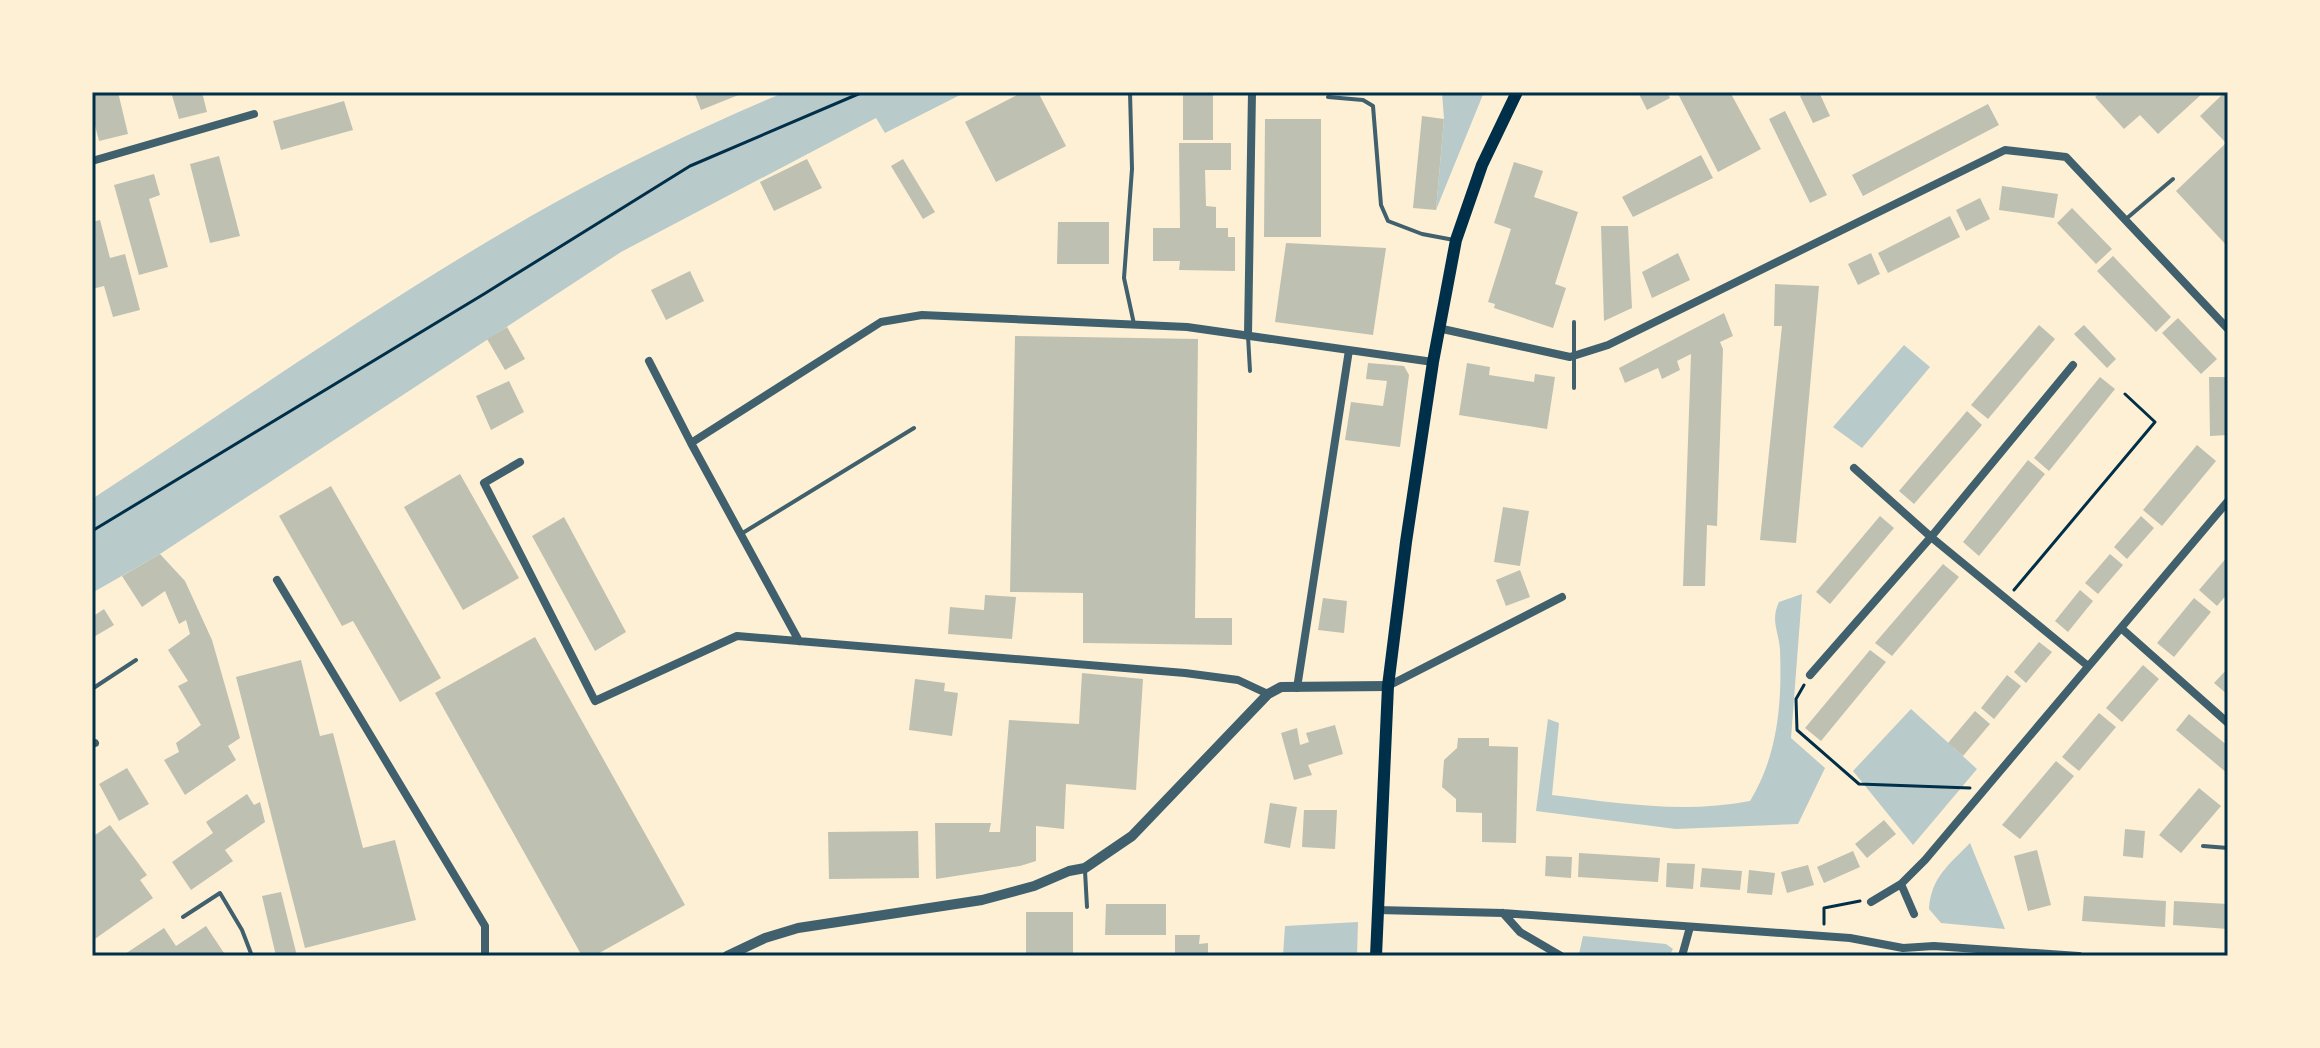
<svg xmlns="http://www.w3.org/2000/svg" width="2320" height="1048" viewBox="0 0 2320 1048" font-family="Figtree,sans-serif">
<rect width="100%" height="100%" fill="#fdf0d5"/>
<path fill="#b9caca" d="M 785,92 L 966,92 L 885,133 L 876,118 L 621,252 L 160,554 L 92,593 L 92,499 C 245,399 396,291 556,202 C 630,161 707,125 785,92 Z
M 1442,92 L 1484,92 L 1436,210 L 1444,119 Z
M 1904,345 L 1930,367 L 1862,448 L 1833,427 Z
M 1802,594 L 1791,738 L 1825,768 L 1798,824 L 1676,829 L 1536,811 L 1548,719 L 1559,723 L 1552,795 C 1618,803 1683,814 1750,801 C 1778,755 1782,704 1780,650 C 1779,631 1770,621 1779,602 Z
M 1911,709 L 1977,769 L 1913,845 L 1853,771 Z
M 1970,843 L 2005,929 L 1941,923 L 1929,909 C 1931,877 1949,865 1970,843 Z
M 1358,922 L 1357,956 L 1283,956 L 1285,926 Z
M 1583,936 L 1666,944 L 1673,949 L 1669,956 L 1581,956 L 1579,954 Z"/>
<path fill="#bec0b2" d="M 92,92 L 118,92 L 128,134 L 99,141 L 92,114 Z
M 171,92 L 202,92 L 207,112 L 179,119 Z
M 694,92 L 746,92 L 701,110 Z
M 1023,92 L 1038,92 L 1066,146 L 996,182 L 965,122 Z
M 1183,92 L 1213,92 L 1213,140 L 1183,140 Z
M 1638,92 L 1667,92 L 1670,98 L 1647,110 Z
M 1677,92 L 1730,92 L 1761,149 L 1718,172 Z
M 1808,92 L 1819,92 L 1830,116 L 1813,123 L 1800,96 Z
M 2101,92 L 2204,92 L 2158,134 L 2140,115 L 2124,129 L 2095,97 Z
M 2225,92 L 2228,92 L 2228,247 L 2176,191 L 2226,143 L 2200,116 Z
M 344,101 L 353,130 L 281,150 L 273,121 Z
M 1988,104 L 1999,125 L 1863,196 L 1852,175 Z
M 1785,111 L 1827,195 L 1810,203 L 1769,119 Z
M 1422,116 L 1444,119 L 1436,210 L 1413,208 Z
M 1265,119 L 1321,119 L 1321,237 L 1264,237 Z
M 1179,143 L 1231,143 L 1231,170 L 1205,170 L 1206,206 L 1216,207 L 1216,228 L 1228,228 L 1228,237 L 1235,237 L 1235,271 L 1179,270 L 1180,261 L 1153,261 L 1153,228 L 1180,228 Z
M 1701,155 L 1713,178 L 1633,217 L 1622,197 Z
M 219,156 L 240,236 L 210,243 L 190,164 Z
M 807,159 L 822,188 L 774,211 L 760,182 Z
M 903,159 L 935,212 L 923,219 L 891,166 Z
M 1514,162 L 1543,171 L 1534,197 L 1578,212 L 1555,284 L 1566,288 L 1553,328 L 1494,308 L 1495,304 L 1488,302 L 1511,229 L 1494,223 Z
M 154,174 L 160,195 L 149,199 L 168,267 L 139,275 L 114,185 Z
M 2002,186 L 2058,194 L 2054,218 L 1999,210 Z
M 1980,198 L 1990,219 L 1966,231 L 1956,210 Z
M 2072,208 L 2112,249 L 2096,264 L 2057,223 Z
M 1950,216 L 1960,237 L 1888,273 L 1878,253 Z
M 100,220 L 110,258 L 125,254 L 140,310 L 113,317 L 104,286 L 92,289 L 92,222 Z
M 1058,222 L 1109,222 L 1109,264 L 1057,264 Z
M 1601,226 L 1628,226 L 1632,308 L 1604,321 Z
M 1286,243 L 1386,248 L 1373,335 L 1275,322 Z
M 1678,253 L 1690,280 L 1652,298 L 1642,272 Z
M 1871,253 L 1880,274 L 1858,285 L 1848,264 Z
M 2113,256 L 2171,317 L 2156,332 L 2097,271 Z
M 690,271 L 704,301 L 666,320 L 651,290 Z
M 1775,284 L 1819,286 L 1796,543 L 1760,540 L 1782,326 L 1774,326 Z
M 1724,313 L 1733,336 L 1720,342 L 1723,349 L 1717,526 L 1707,525 L 1705,586 L 1683,586 L 1691,354 L 1677,361 L 1680,370 L 1662,379 L 1658,368 L 1625,383 L 1619,368 Z
M 2178,318 L 2217,359 L 2201,374 L 2162,333 Z
M 2039,325 L 2055,339 L 1988,419 L 1971,405 Z
M 2084,325 L 2116,359 L 2107,368 L 2074,334 Z
M 507,327 L 525,359 L 505,370 L 487,339 Z
M 1015,336 L 1198,339 L 1195,618 L 1232,618 L 1232,645 L 1083,643 L 1083,593 L 1010,592 Z
M 1368,363 L 1404,366 L 1409,375 L 1400,447 L 1345,440 L 1351,402 L 1383,406 L 1387,381 L 1366,379 Z
M 1467,363 L 1490,367 L 1489,375 L 1534,382 L 1535,374 L 1555,377 L 1547,429 L 1459,415 Z
M 2100,377 L 2115,389 L 2049,471 L 2034,458 Z
M 2209,377 L 2228,377 L 2228,435 L 2210,436 Z
M 509,381 L 524,412 L 491,430 L 476,396 Z
M 1967,411 L 1982,425 L 1914,504 L 1899,491 Z
M 2197,445 L 2216,461 L 2162,526 L 2143,510 Z
M 2028,460 L 2045,474 L 1979,556 L 1963,542 Z
M 460,474 L 519,578 L 463,610 L 404,507 Z
M 331,486 L 441,678 L 400,702 L 353,621 L 342,626 L 279,516 Z
M 1503,507 L 1529,511 L 1520,566 L 1494,562 Z
M 1880,516 L 1894,528 L 1830,604 L 1816,592 Z
M 2141,516 L 2154,528 L 2127,559 L 2114,547 Z
M 564,517 L 626,632 L 595,651 L 532,536 Z
M 160,554 L 185,581 L 212,640 L 240,738 L 228,746 L 236,760 L 185,795 L 164,760 L 179,752 L 176,743 L 201,725 L 178,686 L 188,681 L 168,650 L 190,634 L 186,620 L 179,624 L 165,591 L 142,607 L 122,576 Z
M 2110,554 L 2123,565 L 2098,594 L 2085,583 Z
M 2228,556 L 2228,593 L 2217,606 L 2199,590 Z
M 1943,564 L 1959,577 L 1892,656 L 1875,643 Z
M 1520,570 L 1530,597 L 1506,606 L 1496,580 Z
M 2080,590 L 2093,601 L 2068,632 L 2055,621 Z
M 985,595 L 1016,597 L 1012,639 L 948,634 L 950,607 L 984,610 Z
M 1323,598 L 1347,601 L 1344,633 L 1318,630 Z
M 2194,598 L 2211,612 L 2174,657 L 2157,643 Z
M 104,609 L 114,625 L 92,638 L 92,617 Z
M 535,637 L 685,905 L 594,956 L 582,956 L 435,693 Z
M 2039,642 L 2052,652 L 2026,683 L 2014,672 Z
M 1870,650 L 1886,662 L 1821,741 L 1805,728 Z
M 301,660 L 320,736 L 333,733 L 363,848 L 395,840 L 416,920 L 305,948 L 236,677 Z
M 2143,665 L 2159,679 L 2122,722 L 2106,708 Z
M 2228,668 L 2228,695 L 2214,683 Z
M 1082,673 L 1143,679 L 1136,790 L 1066,784 L 1064,829 L 1036,826 L 1036,861 L 1020,866 L 936,879 L 935,823 L 991,823 L 989,832 L 1000,832 L 1009,720 L 1079,724 Z
M 2007,675 L 2021,686 L 1994,719 L 1981,708 Z
M 915,679 L 945,683 L 944,691 L 958,693 L 952,736 L 909,730 Z
M 1975,711 L 1990,724 L 1963,756 L 1948,743 Z
M 2099,713 L 2116,727 L 2079,771 L 2062,757 Z
M 2189,714 L 2228,746 L 2228,774 L 2176,730 Z
M 1335,725 L 1343,754 L 1308,765 L 1312,775 L 1294,780 L 1281,733 L 1297,728 L 1300,745 L 1309,742 L 1306,733 Z
M 1458,738 L 1489,738 L 1489,746 L 1518,747 L 1516,843 L 1482,842 L 1482,813 L 1456,812 L 1456,799 L 1442,787 L 1444,760 L 1457,748 Z
M 2056,761 L 2074,776 L 2020,839 L 2002,825 Z
M 127,768 L 149,804 L 119,821 L 99,784 Z
M 2199,788 L 2221,806 L 2181,853 L 2159,835 Z
M 247,794 L 254,805 L 260,802 L 265,822 L 225,850 L 233,861 L 191,890 L 172,862 L 213,833 L 206,822 Z
M 1270,803 L 1297,807 L 1290,848 L 1264,843 Z
M 1304,810 L 1337,810 L 1335,849 L 1302,847 Z
M 1884,820 L 1896,834 L 1867,858 L 1855,844 Z
M 110,825 L 147,875 L 140,880 L 153,898 L 92,941 L 92,837 Z
M 2125,829 L 2145,831 L 2143,858 L 2123,856 Z
M 918,831 L 919,878 L 829,879 L 828,832 Z
M 2037,850 L 2051,905 L 2028,911 L 2014,856 Z
M 1853,851 L 1860,867 L 1824,883 L 1817,867 Z
M 1579,853 L 1660,858 L 1658,882 L 1578,877 Z
M 1546,856 L 1572,857 L 1571,878 L 1545,876 Z
M 1667,863 L 1695,864 L 1693,889 L 1666,887 Z
M 1808,865 L 1814,885 L 1787,893 L 1781,872 Z
M 1702,868 L 1742,871 L 1740,890 L 1700,887 Z
M 1749,870 L 1775,873 L 1772,895 L 1747,893 Z
M 281,892 L 297,956 L 276,956 L 262,896 Z
M 2084,896 L 2166,901 L 2165,927 L 2082,921 Z
M 2174,901 L 2228,904 L 2228,929 L 2173,925 Z
M 1106,904 L 1166,904 L 1166,935 L 1105,935 Z
M 1026,912 L 1073,912 L 1073,956 L 1026,956 Z
M 206,926 L 226,956 L 122,956 L 164,928 L 176,946 Z
M 1175,935 L 1200,935 L 1199,944 L 1208,943 L 1208,956 L 1175,956 Z"/>
<g fill="none" stroke-linecap="round" stroke-linejoin="round">
<path stroke="#003049" stroke-width="3" d="M 92,531 L 484,294 L 690,166 L 863,92
M 2014,590 L 2155,422 L 2125,394
M 1804,685 L 1796,699 L 1797,730 L 1859,784 L 1970,788
M 1824,924 L 1824,908 L 1860,901"/>
<path stroke="#3f606c" stroke-width="4" d="M 1130,92 L 1132,169 L 1124,278 L 1134,324
M 1328,97 L 1363,100 L 1373,106 L 1381,205 L 1388,221 L 1422,234 L 1454,240
M 2126,219 L 2173,179
M 1248,336 L 1250,371
M 1574,388 L 1574,322
M 741,534 L 914,428
M 92,689 L 136,660
M 2203,846 L 2228,848
M 1085,871 L 1087,907
M 183,917 L 220,893 L 242,930 L 252,956"/>
<path stroke="#3f606c" stroke-width="8" d="M 92,161 L 254,114
M 1438,328 L 1570,357 L 1608,345 L 2005,150 L 2066,157 L 2228,329
M 1248,334 L 1252,92
M 649,361 L 691,443 L 799,641
M 691,443 L 881,322 L 922,315 L 1187,327 L 1433,362
M 520,462 L 484,483 L 595,701 L 737,636 L 1185,673 L 1238,680 L 1268,694
M 1854,468 L 1931,537 L 2088,666
M 277,580 L 485,926 L 485,956
M 2121,628 L 2228,723
M 1810,675 L 1931,537 L 2073,365
M 1388,686 L 1562,597
M 1297,688 L 1349,350
M 92,744 L 95,743
M 1901,884 L 1914,914
M 1871,902 L 1901,884 L 1925,860 L 2228,501
M 1377,910 L 1503,913 L 1850,938 L 1903,948 L 1934,946 L 2079,956
M 1503,913 L 1520,932 L 1561,956
M 1682,956 L 1690,927"/>
<path stroke="#3f606c" stroke-width="10" d="M 727,956 L 765,938 L 798,928 L 982,900 L 1034,886 L 1069,871 L 1085,868 L 1132,836 L 1268,694 L 1281,687 L 1388,686"/>
<path stroke="#003049" stroke-width="12" d="M 1376,956 L 1388,686 L 1406,542 L 1433,362 L 1456,240 L 1482,165 L 1517,92"/>
</g>
<rect width="2320" height="1048" fill="none" stroke="#fdf0d5" stroke-width="188"/>
<rect x="94" y="94" width="2132" height="860" fill="none" stroke="#003049" stroke-width="3"/>
</svg>
